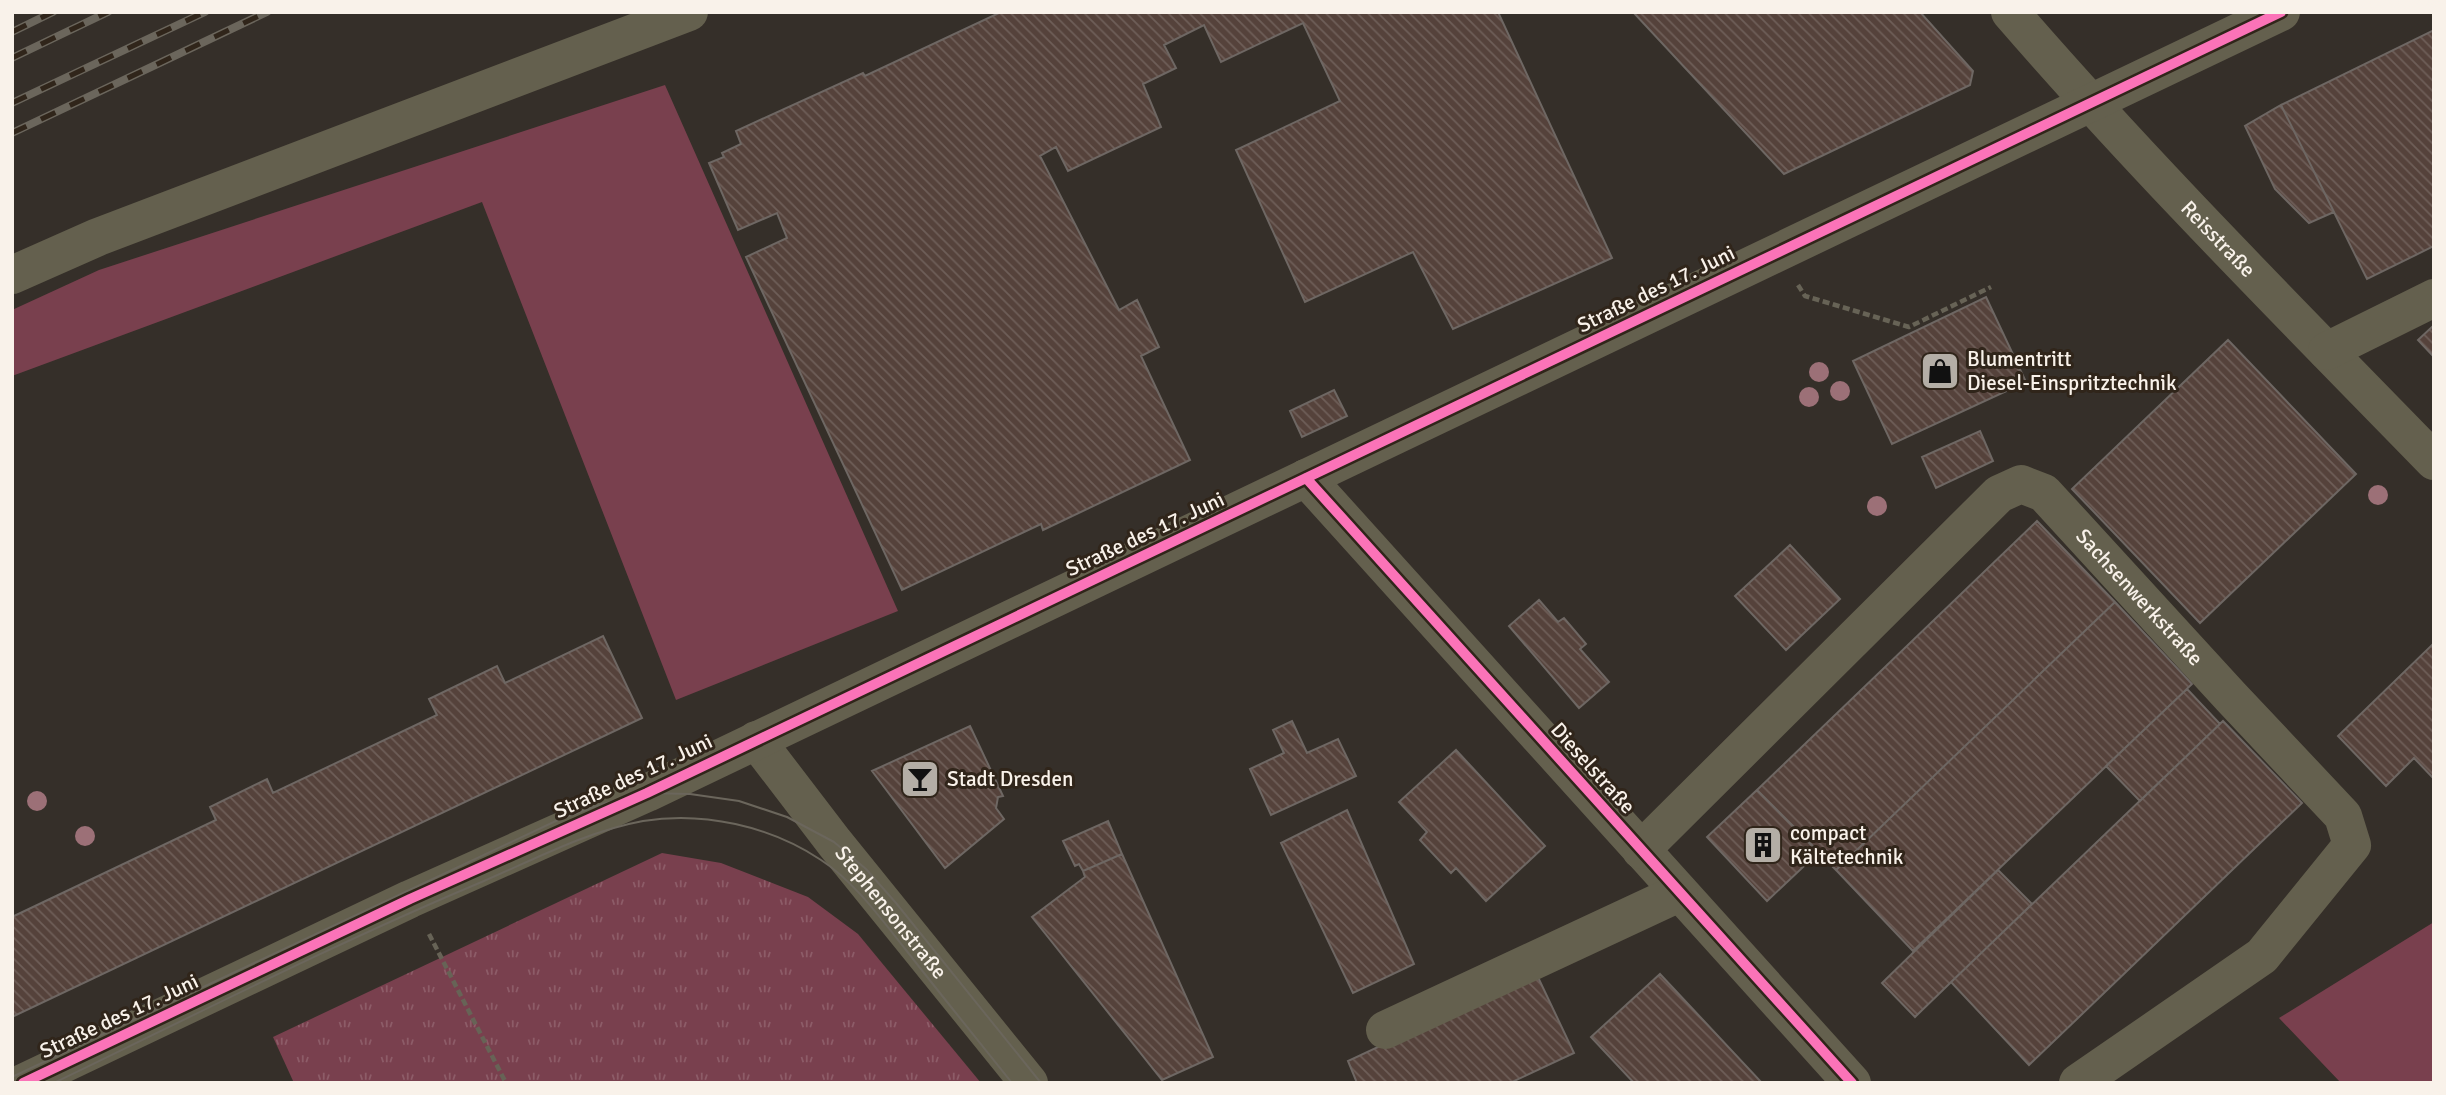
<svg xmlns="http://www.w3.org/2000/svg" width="2446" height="1095" viewBox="0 0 2446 1095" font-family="Signika,sans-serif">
<defs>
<pattern id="park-tufts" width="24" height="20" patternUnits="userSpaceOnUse" patternTransform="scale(1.75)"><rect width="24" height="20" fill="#79404e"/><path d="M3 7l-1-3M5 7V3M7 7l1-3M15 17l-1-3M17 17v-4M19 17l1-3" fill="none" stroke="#8d5c68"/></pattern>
<pattern id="building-back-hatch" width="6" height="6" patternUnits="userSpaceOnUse" patternTransform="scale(1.75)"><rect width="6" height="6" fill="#55423b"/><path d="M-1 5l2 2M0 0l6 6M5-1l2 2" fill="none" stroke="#6e5e58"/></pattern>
</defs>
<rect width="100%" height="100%" fill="#352f29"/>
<path fill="#79404e" d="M 665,85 L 898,611 L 676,700 L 482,202 L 12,376 L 12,310 L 99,270 Z
M 2434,922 L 2434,1083 L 2341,1083 L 2279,1018 Z"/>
<path fill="url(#park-tufts)" d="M 662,853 L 721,863 L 808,897 L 858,934 L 981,1083 L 294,1083 L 273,1037 Z"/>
<path fill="url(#building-back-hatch)" stroke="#6e6763" stroke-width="2" d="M 1001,12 L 1498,12 L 1612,258 L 1453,329 L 1413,252 L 1305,302 L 1236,150 L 1340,101 L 1303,23 L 1221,62 L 1204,25 L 1164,45 L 1176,68 L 1143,84 L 1161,127 L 1068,171 L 1056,147 L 1040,156 L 1119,310 L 1137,300 L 1159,347 L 1141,356 L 1190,460 L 1043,530 L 1041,524 L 902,590 L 746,257 L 787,238 L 777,213 L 738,230 L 709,163 L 724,157 L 722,153 L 741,144 L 736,131 L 863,73 L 865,76 Z
M 1633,12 L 1920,12 L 1973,71 L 1970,85 L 1784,174 Z
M 2434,30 L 2434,246 L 2367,279 L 2281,105 Z
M 2281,105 L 2334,212 L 2309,223 L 2275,189 L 2245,126 Z
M 1986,297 L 2026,382 L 1892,444 L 1853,361 Z
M 2434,325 L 2434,357 L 2418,340 Z
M 2228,340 L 2356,474 L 2200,623 L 2072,489 Z
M 1334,390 L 1347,416 L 1302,437 L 1290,411 Z
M 1980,431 L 1993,461 L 1936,488 L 1922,457 Z
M 2037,521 L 2115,602 L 1836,870 L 1757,790 Z
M 1790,545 L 1840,599 L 1786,650 L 1735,596 Z
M 1539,600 L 1558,622 L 1564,618 L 1586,644 L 1580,649 L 1609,682 L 1579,708 L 1509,626 Z
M 2115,602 L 2192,684 L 1913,951 L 1836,870 Z
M 603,636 L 642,718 L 12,1017 L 12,917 L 216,820 L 210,807 L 267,779 L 273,793 L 437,715 L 429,699 L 497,666 L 505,683 Z
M 2434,643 L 2434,779 L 2414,758 L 2386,786 L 2338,736 Z
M 2187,689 L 2220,724 L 2140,801 L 2106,766 Z
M 1292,721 L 1307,753 L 1338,739 L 1356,776 L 1271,815 L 1250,769 L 1284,753 L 1273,730 Z
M 2223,721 L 2302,803 L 2029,1065 L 1951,982 Z
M 970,726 L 1003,796 L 998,797 L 996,808 L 1004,819 L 945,868 L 872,771 Z
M 1456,750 L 1545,846 L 1486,901 L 1456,868 L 1451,873 L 1420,840 L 1427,832 L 1399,802 Z
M 1757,790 L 1819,852 L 1767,901 L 1707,837 Z
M 1347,810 L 1414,964 L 1353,993 L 1281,843 Z
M 1108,821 L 1122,854 L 1083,871 L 1079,864 L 1075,866 L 1063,841 Z
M 1122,854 L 1213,1057 L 1162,1080 L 1032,917 L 1085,877 L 1083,871 Z
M 1998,870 L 2032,904 L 1915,1017 L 1882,983 Z
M 1536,973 L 1574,1053 L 1510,1083 L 1357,1083 L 1348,1061 Z
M 1660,974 L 1762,1083 L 1634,1083 L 1591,1037 Z"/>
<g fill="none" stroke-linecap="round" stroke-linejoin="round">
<path stroke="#676356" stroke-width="4.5" stroke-dasharray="7 3.5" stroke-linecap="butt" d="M 1798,285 L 1805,296 L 1909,327 L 1991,287
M 429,934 L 506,1083"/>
<g stroke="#64604e" stroke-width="38">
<path id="s1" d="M 2010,12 C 2145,168 2290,313 2434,461"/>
<path d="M 12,275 L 98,237 L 689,12"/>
<path d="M 2327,351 L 2434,298"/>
<path d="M 1306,478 L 1852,1083"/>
<path id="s2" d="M 756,740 L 834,842 L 1029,1083"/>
<path id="s3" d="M 1641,850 L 1999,494 L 2021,484 L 2044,493 L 2231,697 L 2343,816 L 2352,845 L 2262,956 L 2078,1083"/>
<path d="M 1385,1030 L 1679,893"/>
<path d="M 23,1083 L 410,899 L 647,793 L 2281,12"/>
</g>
<path stroke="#6b665c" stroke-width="2" d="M 12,1077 L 558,820 L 602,804 L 647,793 L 690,794 L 739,801 L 787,817 L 834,842 L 866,869 L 896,903 L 1041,1083
M 54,1083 C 197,1014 338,942 484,881 C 535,859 588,831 643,821 C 703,811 770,826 821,860 C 855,882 881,919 906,950 C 941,995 977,1039 1012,1083"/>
<g stroke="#6b665c" stroke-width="8">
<path id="rail" d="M 12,32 L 53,12
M 12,58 L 108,12
M 12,103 L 205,12
M 12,133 L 267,12"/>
</g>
<use href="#rail" stroke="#30251a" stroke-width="5" stroke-dasharray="16" stroke-linecap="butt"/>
<g stroke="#30251a" stroke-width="15">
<path id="cycleway" d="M 1306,478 L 1852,1083
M 23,1083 L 410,899 L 647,793 L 2281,12"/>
</g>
<use href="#cycleway" stroke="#fb73b8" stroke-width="10"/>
</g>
<g fill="#9c7077">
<circle cx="1819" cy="372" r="10"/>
<circle cx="1840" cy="391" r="10"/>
<circle cx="1809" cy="397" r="10"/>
<circle cx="2378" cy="495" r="10"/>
<circle cx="1877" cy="506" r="10"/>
<circle cx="37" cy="801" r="10"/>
<circle cx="85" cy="836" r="10"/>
</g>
<defs>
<g id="shop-square" transform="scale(2.0125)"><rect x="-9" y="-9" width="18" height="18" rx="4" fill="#b4aea6" stroke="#30251a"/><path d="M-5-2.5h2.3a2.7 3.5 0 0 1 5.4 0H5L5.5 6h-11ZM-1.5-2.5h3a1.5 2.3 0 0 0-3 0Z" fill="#111"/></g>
<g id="bar-square" transform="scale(2.0125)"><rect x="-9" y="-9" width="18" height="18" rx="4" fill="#b4aea6" stroke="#30251a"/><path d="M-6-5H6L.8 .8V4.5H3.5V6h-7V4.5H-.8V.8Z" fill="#111"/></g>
<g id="building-square" transform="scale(2.0125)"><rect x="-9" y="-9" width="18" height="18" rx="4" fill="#b4aea6" stroke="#30251a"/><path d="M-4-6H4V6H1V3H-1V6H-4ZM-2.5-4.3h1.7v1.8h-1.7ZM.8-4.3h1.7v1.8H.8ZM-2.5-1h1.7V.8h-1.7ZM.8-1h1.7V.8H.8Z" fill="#111"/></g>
</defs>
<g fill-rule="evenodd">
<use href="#shop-square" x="1940" y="371"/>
<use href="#bar-square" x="920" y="779"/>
<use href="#building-square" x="1763" y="845"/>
</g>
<g text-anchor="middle" stroke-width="6" stroke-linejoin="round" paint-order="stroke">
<g font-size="21" fill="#f9f2ea" stroke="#30251a">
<text dy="7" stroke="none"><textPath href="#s1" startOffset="308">Reisstraße</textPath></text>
<text transform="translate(1656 289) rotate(-26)" y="7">Straße des 17. Juni</text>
<text transform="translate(1145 534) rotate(-25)" y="7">Straße des 17. Juni</text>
<text dy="7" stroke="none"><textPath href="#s3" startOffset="695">Sachsenwerkstraße</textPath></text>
<text transform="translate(1593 768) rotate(48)" y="7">Dieselstraße</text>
<text transform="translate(633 776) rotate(-25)" y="7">Straße des 17. Juni</text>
<text dy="7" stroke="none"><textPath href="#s2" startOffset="219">Stephensonstraße</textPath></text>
<text transform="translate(119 1016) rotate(-25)" y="7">Straße des 17. Juni</text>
</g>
<g font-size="21" fill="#f9f2ea" stroke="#30251a" text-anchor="start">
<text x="1967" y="366">Blumentritt<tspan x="1967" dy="24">Diesel-Einspritztechnik</tspan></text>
<text x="947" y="786">Stadt Dresden</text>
<text x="1790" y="840">compact<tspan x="1790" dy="24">Kältetechnik</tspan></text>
</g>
</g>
<rect width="2446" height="1095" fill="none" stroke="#f9f2ea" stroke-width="28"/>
</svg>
